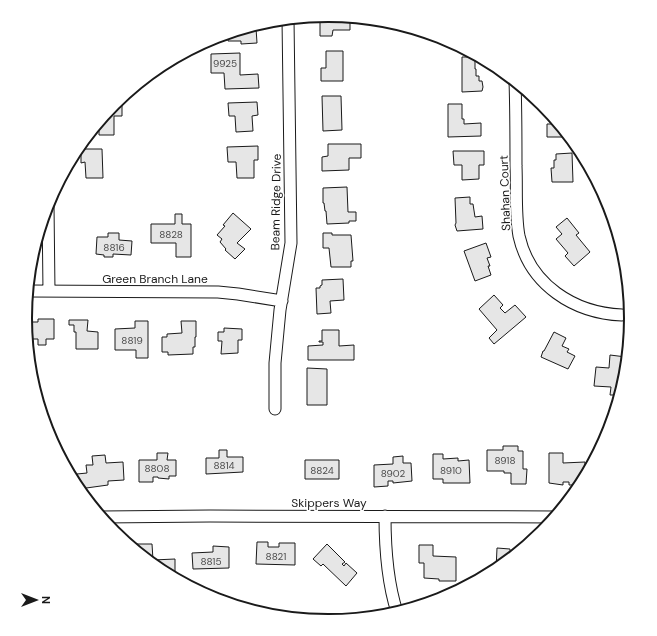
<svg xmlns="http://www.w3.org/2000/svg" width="657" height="636" viewBox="0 0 657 636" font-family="'DM Sans',sans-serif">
<rect width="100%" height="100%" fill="#fff"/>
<path fill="#e6e6e6" stroke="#1a1a1a" d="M 329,16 L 350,17 L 350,30 L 333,30 L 332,36 L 320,36 L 320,18 L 329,18 Z
M 244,28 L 256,28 L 257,43 L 241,44 L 241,41 L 228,41 L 228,34 L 226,34 Z
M 326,51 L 343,51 L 343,81 L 321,81 L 321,68 L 326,68 Z
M 240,53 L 240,75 L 258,74 L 259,88 L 225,89 L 224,73 L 211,73 L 211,54 Z
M 462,57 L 475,57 L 475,69 L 476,69 L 476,76 L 479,76 L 479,81 L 482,81 L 483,87 L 482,91 L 462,92 Z
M 322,96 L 341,96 L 342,130 L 323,131 Z
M 257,102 L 258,115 L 252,116 L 253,131 L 236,132 L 235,116 L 229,116 L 228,103 Z
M 122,103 L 122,116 L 114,116 L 114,135 L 99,135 L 99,123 L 114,104 Z
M 448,104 L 462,104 L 462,119 L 464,119 L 464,124 L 481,123 L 481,136 L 448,137 Z
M 550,116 L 553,116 L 569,137 L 547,137 L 547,124 L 553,124 L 553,120 L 550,120 Z
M 328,144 L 361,144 L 361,158 L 349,158 L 349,170 L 322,171 L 322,157 L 328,156 Z
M 258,146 L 258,160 L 254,160 L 254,178 L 237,178 L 236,162 L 228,162 L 227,147 Z
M 81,149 L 102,149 L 103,178 L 86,178 L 85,162 L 81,163 Z
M 453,151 L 484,151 L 484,165 L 479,165 L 479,179 L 462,180 L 462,165 L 454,165 Z
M 572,153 L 573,182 L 552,182 L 551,168 L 554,168 L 554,160 L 556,160 L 556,154 Z
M 347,187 L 348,212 L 356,212 L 356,221 L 349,221 L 349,223 L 327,224 L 326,211 L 325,211 L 324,203 L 323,203 L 323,188 Z
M 470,197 L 470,204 L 473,204 L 475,217 L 482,216 L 483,229 L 457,231 L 455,225 L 456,223 L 455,198 Z
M 233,213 L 251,229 L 237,243 L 245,249 L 235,259 L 225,250 L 226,249 L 220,242 L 222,239 L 217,235 L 225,226 L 223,225 Z
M 175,214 L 182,214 L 182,224 L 191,224 L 191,257 L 176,257 L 176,243 L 151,243 L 151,224 L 175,224 Z
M 567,218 L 579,233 L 576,235 L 590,252 L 574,266 L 565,256 L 568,253 L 556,239 L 562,234 L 556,227 Z
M 108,233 L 119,233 L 119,240 L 132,241 L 131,255 L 113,254 L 113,257 L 104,257 L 104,255 L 96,254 L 97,237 L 108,237 Z
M 323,233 L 332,233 L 332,235 L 351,235 L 353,261 L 351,261 L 351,267 L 331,267 L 329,248 L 323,248 Z
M 486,243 L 491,257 L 487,258 L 490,266 L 488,266 L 491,275 L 475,281 L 464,251 Z
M 343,279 L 344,300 L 330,301 L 331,313 L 317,314 L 316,288 L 320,288 L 320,286 L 322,285 L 322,280 Z
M 494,295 L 503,305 L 500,308 L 505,313 L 515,305 L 526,317 L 494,344 L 489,338 L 497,330 L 479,309 Z
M 38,319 L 54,319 L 54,339 L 46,339 L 46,345 L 38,345 L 38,339 L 28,339 L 26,322 L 38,322 Z
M 69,320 L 88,320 L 87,331 L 98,332 L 98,349 L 76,349 L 76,332 L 74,332 L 74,325 L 69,325 Z
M 135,321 L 148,321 L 148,358 L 136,358 L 136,350 L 115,350 L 115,329 L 135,328 Z
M 181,321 L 196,321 L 196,337 L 195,337 L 195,347 L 193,347 L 193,354 L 168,355 L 168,352 L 162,352 L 162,337 L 167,337 L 167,334 L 182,333 Z
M 224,328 L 242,329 L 242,340 L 238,340 L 238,353 L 221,354 L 222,341 L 218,341 L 218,332 L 224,332 Z
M 322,330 L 339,330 L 339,346 L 354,345 L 354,360 L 308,360 L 308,346 L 323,345 L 323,342 L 319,342 L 319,341 L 322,341 Z
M 554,332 L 566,338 L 562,346 L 569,349 L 567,352 L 575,356 L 568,369 L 541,357 L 543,351 L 544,351 Z
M 610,355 L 626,357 L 625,371 L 620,371 L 618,395 L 610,395 L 611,387 L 594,386 L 596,367 L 609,368 Z
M 307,368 L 327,369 L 327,405 L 307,405 Z
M 503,446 L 518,446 L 518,451 L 523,451 L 523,469 L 527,469 L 526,484 L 511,484 L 511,473 L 504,473 L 504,471 L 487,471 L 487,450 L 503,450 Z
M 219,450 L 227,450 L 227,457 L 243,457 L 243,472 L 206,474 L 206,458 L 219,458 Z
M 157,453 L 168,453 L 167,460 L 176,460 L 176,476 L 169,476 L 169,479 L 158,478 L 158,477 L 153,477 L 153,482 L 139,482 L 139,460 L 157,460 Z
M 549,453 L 563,453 L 563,463 L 585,462 L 585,478 L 581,485 L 569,485 L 569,482 L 563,482 L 563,485 L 549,483 Z
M 433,454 L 443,454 L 443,459 L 458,458 L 458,461 L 469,460 L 470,483 L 443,483 L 443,479 L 433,479 Z
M 105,455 L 106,463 L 123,462 L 124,480 L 108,481 L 108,485 L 79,489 L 77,474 L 87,473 L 86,465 L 93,465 L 92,456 Z
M 403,456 L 403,463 L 411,463 L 412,481 L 393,483 L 393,481 L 388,481 L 388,486 L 374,487 L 374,465 L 393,464 L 393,457 Z
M 305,460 L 339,460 L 339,479 L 305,479 Z
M 257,542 L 268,542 L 268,547 L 279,547 L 279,543 L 295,543 L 295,565 L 256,564 Z
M 136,544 L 152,544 L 153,560 L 175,559 L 175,578 L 160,570 L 136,550 Z
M 327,544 L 345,562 L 342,564 L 344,566 L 346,563 L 357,573 L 346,586 L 323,564 L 321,566 L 313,559 Z
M 419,545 L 433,545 L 433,556 L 456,557 L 456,581 L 439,581 L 439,579 L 424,578 L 424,563 L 419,563 Z
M 213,546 L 229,547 L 229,568 L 193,569 L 192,553 L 213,552 Z
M 497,548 L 510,549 L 510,553 L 517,553 L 496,570 Z"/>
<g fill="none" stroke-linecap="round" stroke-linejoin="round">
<g stroke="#1a1a1a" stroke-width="13">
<path id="minor" d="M 515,81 C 516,110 516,138 516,166 C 517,189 515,214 519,236 C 530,285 574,313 622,315
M 48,205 L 49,291
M 28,291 L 218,292 L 238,294 L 282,301
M 275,409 L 275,363 L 278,331 L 280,310 L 291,243 L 288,19
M 385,516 C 385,549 387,581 397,612
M 102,517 L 210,516 L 556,517"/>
</g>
<use href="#minor" stroke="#fff" stroke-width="11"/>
</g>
<g text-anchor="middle" stroke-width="3" stroke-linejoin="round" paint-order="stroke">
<g font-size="10" fill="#4d4d4d">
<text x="225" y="67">9925</text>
<text x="171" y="238">8828</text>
<text x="114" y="251">8816</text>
<text x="132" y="344">8819</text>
<text x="505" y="464">8918</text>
<text x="224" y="469">8814</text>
<text x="157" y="472">8808</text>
<text x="322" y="474">8824</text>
<text x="451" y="474">8910</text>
<text x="393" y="477">8902</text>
<text x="276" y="560">8821</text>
<text x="211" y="565">8815</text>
</g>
<g font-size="12" fill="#1a1a1a" stroke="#fff">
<text transform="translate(505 193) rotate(-92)" y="4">Shahan Court</text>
<text transform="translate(276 202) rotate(-89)" y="4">Beam Ridge Drive</text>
<text x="155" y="283">Green Branch Lane</text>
<text x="329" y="507">Skippers Way</text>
</g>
</g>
<path d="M0 0H657V636H0ZM32 318a296 296 0 1 1 592 0a296 296 0 1 1-592 0Z" fill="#fff" fill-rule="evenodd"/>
<path fill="none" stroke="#1a1a1a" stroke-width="2" d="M32 318a296 296 0 1 1 592 0a296 296 0 1 1-592 0Z"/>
<g transform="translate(36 600) rotate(90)" stroke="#ffffff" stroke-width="3" paint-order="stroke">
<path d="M0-3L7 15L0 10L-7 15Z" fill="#1a1a1a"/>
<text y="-6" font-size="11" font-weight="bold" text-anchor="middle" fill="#1a1a1a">N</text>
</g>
</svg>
